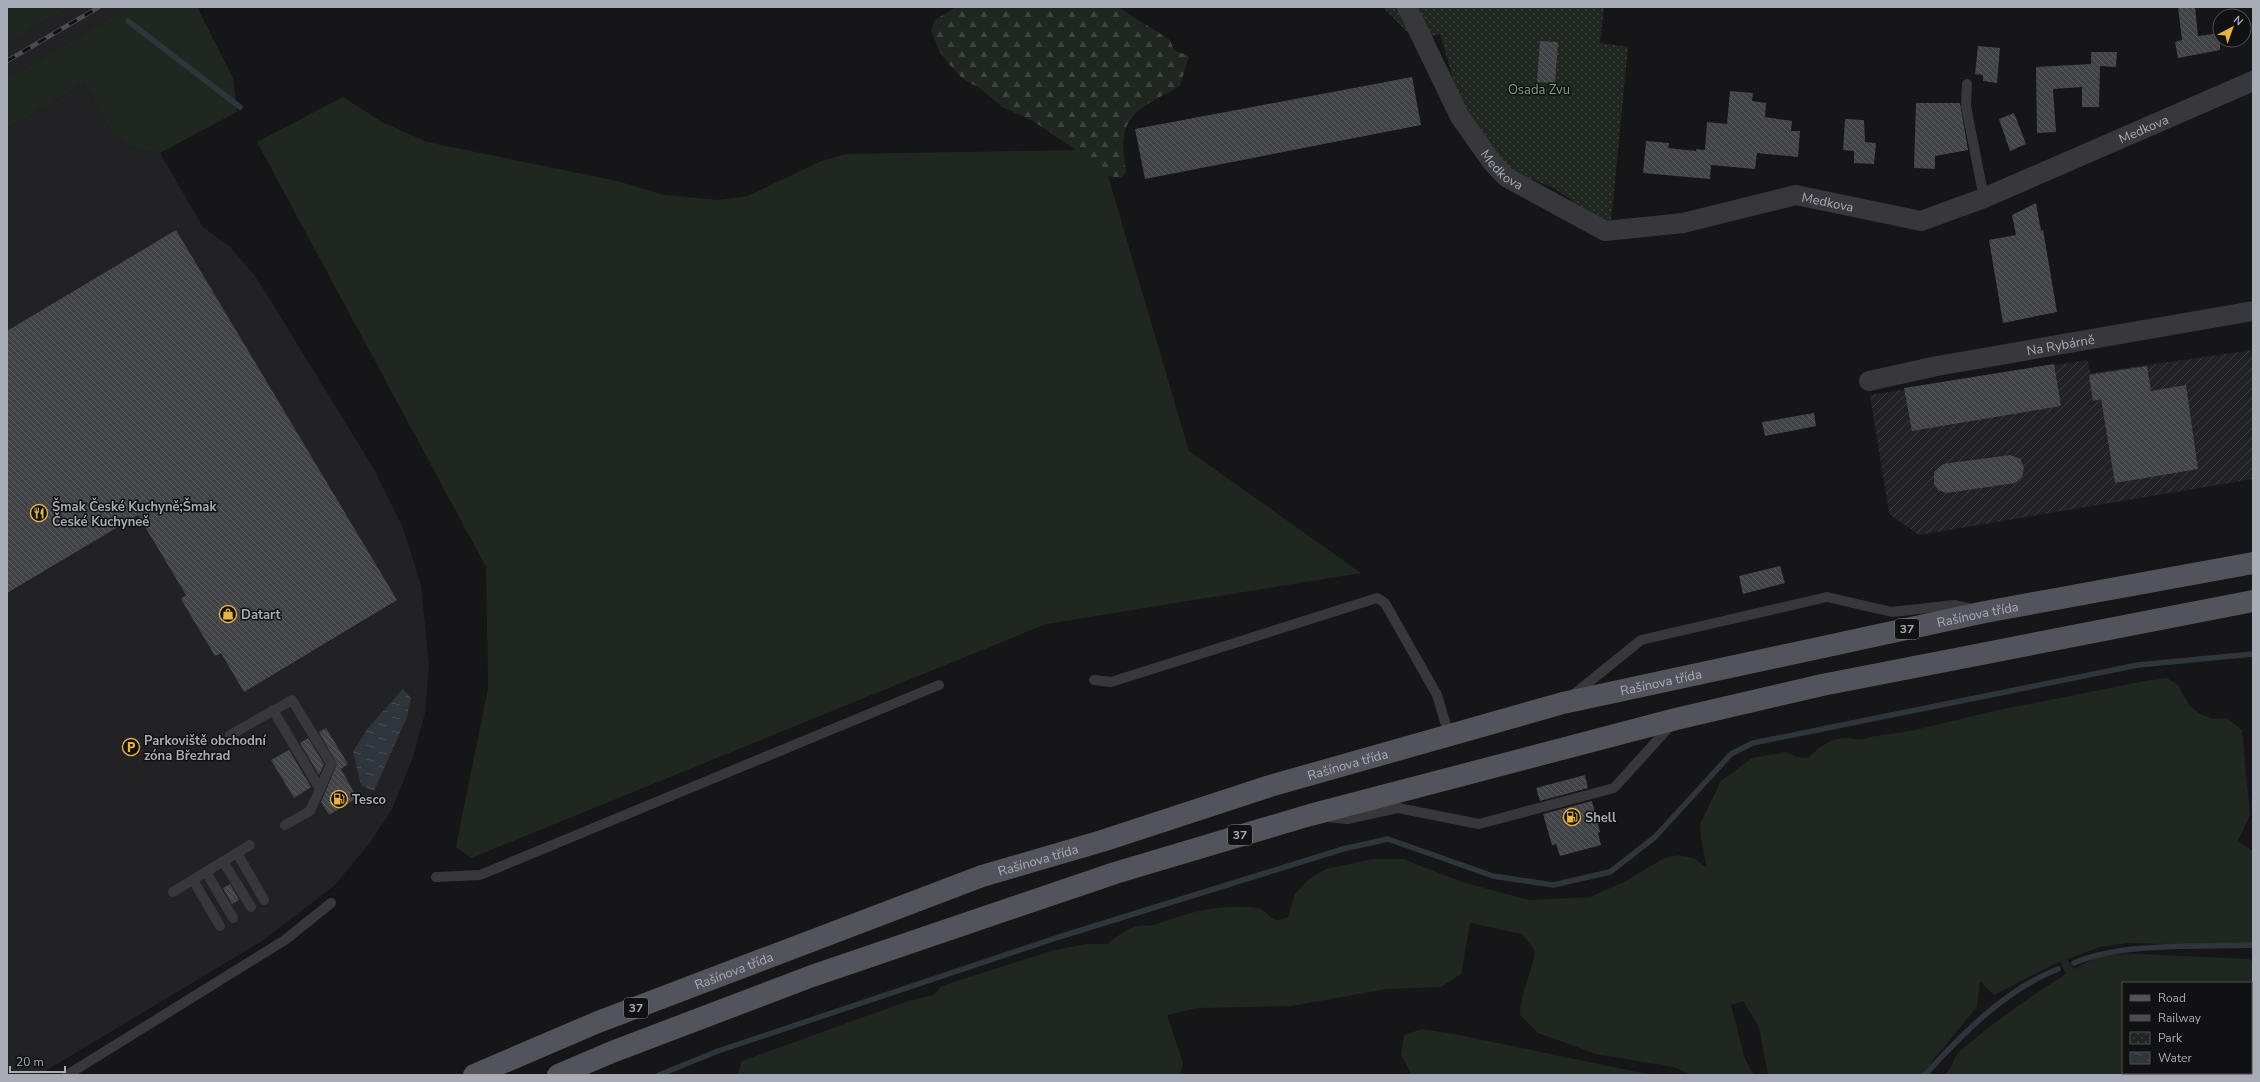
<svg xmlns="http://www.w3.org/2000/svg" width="2260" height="1082" viewBox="0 0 2260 1082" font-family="'Nunito Sans',sans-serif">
<defs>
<pattern id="industrial-furrows" width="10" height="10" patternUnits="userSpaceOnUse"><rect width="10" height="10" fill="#222224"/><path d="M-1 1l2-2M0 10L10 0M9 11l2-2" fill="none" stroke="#3f3f42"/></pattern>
<pattern id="forest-firs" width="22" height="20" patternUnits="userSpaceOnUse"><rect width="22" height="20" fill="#202721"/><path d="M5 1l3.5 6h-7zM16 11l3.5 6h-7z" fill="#3e443f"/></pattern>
<pattern id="park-dots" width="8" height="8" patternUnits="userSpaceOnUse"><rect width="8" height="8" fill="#202721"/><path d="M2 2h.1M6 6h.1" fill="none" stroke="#3e443f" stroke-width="1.8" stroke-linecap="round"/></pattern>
<pattern id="water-ripples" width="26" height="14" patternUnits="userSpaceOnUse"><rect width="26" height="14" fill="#2e363c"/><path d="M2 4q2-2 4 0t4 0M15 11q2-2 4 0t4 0" fill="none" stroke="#495056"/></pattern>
<pattern id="building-back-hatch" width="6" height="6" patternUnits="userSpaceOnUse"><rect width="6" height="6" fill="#424347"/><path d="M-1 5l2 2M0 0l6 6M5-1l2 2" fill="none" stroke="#5a5b5f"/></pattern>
</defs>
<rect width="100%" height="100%" fill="#161517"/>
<path fill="#222224" d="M 69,7 L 128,7 L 7,79 L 7,44 Z
M 84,83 L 113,135 L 131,148 L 160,153 L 203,227 L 230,247 L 256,277 L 374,469 L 403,528 L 421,585 L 429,665 L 425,713 L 412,760 L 392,809 L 369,844 L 334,886 L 262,941 L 39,1075 L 7,1075 L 7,129 Z"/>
<path fill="url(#industrial-furrows)" d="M 2253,350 L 2253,479 L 1919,535 L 1889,514 L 1870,395 L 2087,360 L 2091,373 Z"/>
<path fill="#202721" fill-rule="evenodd" d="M 7,7 L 69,7 L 7,44 Z
M 128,7 L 197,7 L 233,78 L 237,112 L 160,153 L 131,148 L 113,135 L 84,83 L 7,129 L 7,79 Z
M 343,97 L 382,122 L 427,142 L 617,181 L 664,195 L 718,200 L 748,196 L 821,161 L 846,154 L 1076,150 L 1108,176 L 1189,451 L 1361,573 L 1046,624 L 471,858 L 456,847 L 488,688 L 486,567 L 257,142 Z
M 2167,678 L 2178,685 L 2189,705 L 2200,714 L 2213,719 L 2227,718 L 2242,730 L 2250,815 L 2238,841 L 2253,851 L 2253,946 L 2128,943 L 2100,947 L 2067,959 L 2074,969 L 2101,955 L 2141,954 L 2249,959 L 2253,962 L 2253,1075 L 1943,1075 C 1953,1070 1952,1058 1960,1051 C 1994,1022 2029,997 2066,974 L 2060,961 L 1994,995 L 1980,981 L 1977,1007 L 1932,1061 L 1927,1075 L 1768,1075 L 1759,1027 L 1743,1001 L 1731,1005 L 1745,1059 L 1754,1075 L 1692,1075 L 1673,1067 L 1596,1054 L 1538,1033 L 1520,1015 C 1520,992 1532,973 1535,951 L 1522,934 L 1470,923 L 1461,974 L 1441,987 L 1387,989 L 1291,1006 L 1197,1008 L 1167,1015 L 1183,1063 L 1180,1075 L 737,1075 L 742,1061 L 908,1001 L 934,995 L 941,986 L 1051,951 L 1086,944 L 1107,944 C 1119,935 1135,922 1151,926 C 1182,915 1211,905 1244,907 C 1249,907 1258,907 1262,910 C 1273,917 1272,924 1288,917 L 1295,894 L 1309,879 L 1326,869 L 1373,859 L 1403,859 L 1462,882 L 1529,900 L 1590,897 L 1626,881 L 1664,858 L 1679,855 L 1695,859 L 1707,868 L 1701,838 L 1700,824 L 1721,781 L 1752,758 L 1786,752 L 1797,757 L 1808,758 C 1819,747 1830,738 1847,738 C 1856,739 1861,741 1869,737 L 1915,730 L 1994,711 L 2150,680 ZM 2123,983 L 2251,983 L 2251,1073 L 2123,1073 Z
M 1422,1029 L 1459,1035 L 1652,1075 L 1412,1075 L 1401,1055 L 1404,1035 Z"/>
<path fill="url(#forest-firs)" d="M 956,7 L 1118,7 L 1170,40 L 1174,50 L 1189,56 L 1180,86 C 1159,99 1128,108 1124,136 C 1122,147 1125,162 1126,173 L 1121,178 L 1108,176 L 1076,150 L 1033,121 L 1002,107 L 981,89 L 963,79 L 949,64 L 939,51 L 931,30 L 935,20 Z"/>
<path fill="url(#park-dots)" d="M 1383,7 L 1604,7 L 1600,43 L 1628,47 L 1611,223 L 1586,211 L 1554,188 L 1508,170 L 1473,129 L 1457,92 L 1440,34 L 1427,38 L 1414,39 Z"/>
<path fill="url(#water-ripples)" d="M 403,689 L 411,698 L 407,717 L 374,791 L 361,785 L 353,751 L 369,727 Z"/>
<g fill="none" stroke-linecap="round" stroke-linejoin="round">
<path stroke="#2e363c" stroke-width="5.5" d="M 128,21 L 240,107
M 2074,963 C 2123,942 2199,947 2253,945
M 659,1075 L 718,1051 L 1059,937 L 1343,849 L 1388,839 L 1493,876 L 1553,885 L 1610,872 L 1655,837 L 1731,754 L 1753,743 L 2138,665 L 2253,654
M 1925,1075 C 1962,1034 2006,989 2058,969"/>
</g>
<path fill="url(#building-back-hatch)" d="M 2178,7 L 2195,7 L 2198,36 L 2220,33 L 2220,50 L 2178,58 L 2175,42 L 2182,40 Z
M 1540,41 L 1558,42 L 1555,83 L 1537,82 Z
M 1978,46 L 2000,48 L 1997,83 L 1983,81 L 1983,75 L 1975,74 Z
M 2091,52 L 2117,52 L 2116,67 L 2100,66 L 2099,107 L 2082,107 L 2082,87 L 2053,89 L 2056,132 L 2037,133 L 2036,67 L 2091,64 Z
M 1412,77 L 1421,125 L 1145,179 L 1135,129 Z
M 1730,91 L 1753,93 L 1752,101 L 1766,103 L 1765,117 L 1792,121 L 1791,131 L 1800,131 L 1798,157 L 1757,153 L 1755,169 L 1711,165 L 1710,179 L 1643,173 L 1646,141 L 1669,143 L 1668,148 L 1696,151 L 1696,149 L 1705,150 L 1707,122 L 1727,124 Z
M 1916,103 L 1960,103 L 1968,150 L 1935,156 L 1935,169 L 1914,168 Z
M 2014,113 L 2026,144 L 2010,151 L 1999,119 Z
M 1845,119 L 1864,120 L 1865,142 L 1876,143 L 1874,164 L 1854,163 L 1854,151 L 1843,150 Z
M 2036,203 L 2041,231 L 2043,230 L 2057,312 L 2003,323 L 1989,240 L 2016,235 L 2012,215 Z
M 176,230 L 397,600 L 244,692 L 221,653 L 215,656 L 181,599 L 186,595 L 138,515 L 7,593 L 7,331 Z
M 2054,364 L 2061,406 L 1912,431 L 1904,388 Z
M 2147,366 L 2151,391 L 2186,385 L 2198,469 L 2115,483 L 2101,399 L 2093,401 L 2089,375 Z
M 1814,413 L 1816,426 L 1765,436 L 1762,422 Z
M 2011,455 L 2020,459 L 2024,467 L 2022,477 L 2015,483 L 1946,493 L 1938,490 L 1934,484 L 1934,472 L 1943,464 Z
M 1780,566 L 1785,583 L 1743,594 L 1739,576 Z
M 326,728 L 348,764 L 341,769 L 357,798 L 329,815 L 321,802 L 337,764 L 319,732 Z
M 308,738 L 324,764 L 319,775 L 300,743 Z
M 289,750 L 311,787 L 294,798 L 271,760 Z
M 1585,775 L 1588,788 L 1540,801 L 1536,788 Z
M 1592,801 L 1600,832 L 1598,833 L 1601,845 L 1560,856 L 1556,844 L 1552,845 L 1543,814 Z
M 230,884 L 239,900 L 232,904 L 223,888 Z"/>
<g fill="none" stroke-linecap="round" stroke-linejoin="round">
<path stroke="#37373c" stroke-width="10" d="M 1967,84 L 1966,106 L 1984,198
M 1094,680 L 1111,682 L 1377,598 L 1385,603 L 1437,695 L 1449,735
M 1573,695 L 1641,640 L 1827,597 L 1892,612 L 1954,605 L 1972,609
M 273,710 L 320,789
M 230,735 L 292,700 L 331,764 L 310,811 L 285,825
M 1328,817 L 1347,819 L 1398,808 L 1479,824 L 1614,788 L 1672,724
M 237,853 L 264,900
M 223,861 L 251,907
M 206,872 L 233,918
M 436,877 L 480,875 L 939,685
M 193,880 L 220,926
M 173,892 L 250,845
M 67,1075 L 285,940 L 331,903"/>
<g stroke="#37373c" stroke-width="20">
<path id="s1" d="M 1407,7 L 1460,117 L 1492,162 L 1506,177 L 1605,231 L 1683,223 L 1796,195 L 1921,221 L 1984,198 L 2253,81"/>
<path id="s2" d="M 1869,381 L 1937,366 L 2253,311"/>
</g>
<g stroke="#53545b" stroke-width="22">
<path id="s3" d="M 474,1075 L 598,1022 L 982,876 L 1102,841 L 1270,786 L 1563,703 L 1985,612 L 2253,563"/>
<path d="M 558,1075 L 612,1052 L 812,976 L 1115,873 L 1310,815 L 1676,719 L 1822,685 L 2253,601"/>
</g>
<g stroke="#4c4d53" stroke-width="4.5">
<path id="rail" d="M 7,61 L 99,7"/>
</g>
<use href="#rail" stroke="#111012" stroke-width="3" stroke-dasharray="9" stroke-linecap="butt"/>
</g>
<defs>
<g id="restaurant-ring" transform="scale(0.9)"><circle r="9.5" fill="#111012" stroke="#e8b43d" stroke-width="1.5"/><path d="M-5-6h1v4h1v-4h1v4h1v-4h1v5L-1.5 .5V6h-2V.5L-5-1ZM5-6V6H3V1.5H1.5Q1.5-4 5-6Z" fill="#e8b43d"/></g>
<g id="shop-ring" transform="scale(0.9)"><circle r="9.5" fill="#111012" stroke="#e8b43d" stroke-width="1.5"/><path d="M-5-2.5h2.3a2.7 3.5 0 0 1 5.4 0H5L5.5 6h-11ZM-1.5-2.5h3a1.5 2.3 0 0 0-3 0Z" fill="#e8b43d"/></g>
<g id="parking-ring" transform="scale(0.9)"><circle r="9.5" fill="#111012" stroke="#e8b43d" stroke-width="1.5"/><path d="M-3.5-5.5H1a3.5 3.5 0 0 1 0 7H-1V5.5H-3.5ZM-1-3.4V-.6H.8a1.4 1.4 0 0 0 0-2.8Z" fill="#e8b43d"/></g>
<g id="fuel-ring" transform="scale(0.9)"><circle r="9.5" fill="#111012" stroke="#e8b43d" stroke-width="1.5"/><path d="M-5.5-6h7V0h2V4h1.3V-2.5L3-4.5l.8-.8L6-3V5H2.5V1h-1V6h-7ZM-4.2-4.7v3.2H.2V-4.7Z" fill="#e8b43d"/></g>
</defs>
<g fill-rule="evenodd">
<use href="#restaurant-ring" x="39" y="513"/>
<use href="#shop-ring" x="228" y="614"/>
<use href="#parking-ring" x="131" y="747"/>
<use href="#fuel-ring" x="339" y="799"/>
<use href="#fuel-ring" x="1572" y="817"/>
</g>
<g text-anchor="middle" stroke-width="3" stroke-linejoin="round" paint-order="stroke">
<g fill="#111012" stroke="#7b7d86" stroke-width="1">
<rect x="1895" y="619" width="24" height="20" rx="3"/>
<rect x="1228" y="825" width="24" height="20" rx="3"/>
<rect x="624" y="998" width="24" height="20" rx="3"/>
</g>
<g font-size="12" font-weight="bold" fill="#a8acb7">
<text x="1907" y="633">37</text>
<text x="1240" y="839">37</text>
<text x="636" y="1012">37</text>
</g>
<g font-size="13" fill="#80a183" stroke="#111012">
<text x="1539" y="94">Osada Zvu</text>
</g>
<g font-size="13" fill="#a8acb7" stroke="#111012">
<text dy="5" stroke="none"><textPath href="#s1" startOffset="874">Medkova</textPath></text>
<text dy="5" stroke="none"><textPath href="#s1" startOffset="190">Medkova</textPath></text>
<text dy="5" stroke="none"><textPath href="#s1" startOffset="538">Medkova</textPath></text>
<text dy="5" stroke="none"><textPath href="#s2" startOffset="195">Na Rybárně</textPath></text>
<text dy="5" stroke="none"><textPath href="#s3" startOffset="1576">Rašínova třída</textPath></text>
<text dy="5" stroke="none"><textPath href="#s3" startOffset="1252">Rašínova třída</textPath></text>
<text dy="5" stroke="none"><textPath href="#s3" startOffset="928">Rašínova třída</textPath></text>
<text dy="5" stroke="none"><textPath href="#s3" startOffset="604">Rašínova třída</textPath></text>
<text dy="5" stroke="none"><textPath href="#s3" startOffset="280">Rašínova třída</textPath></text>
</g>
<g font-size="13" font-weight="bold" fill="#a8acb7" stroke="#111012" text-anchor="start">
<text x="52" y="511">Šmak České Kuchyně;Šmak<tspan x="52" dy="15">České Kuchyneě</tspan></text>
<text x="241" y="619">Datart</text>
<text x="144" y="745">Parkoviště obchodní<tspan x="144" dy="15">zóna Březhrad</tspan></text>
<text x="352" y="804">Tesco</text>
<text x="1585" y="822">Shell</text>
</g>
</g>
<rect width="2260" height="1082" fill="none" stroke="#a8acb7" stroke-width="16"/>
<rect x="2122" y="982" width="130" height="92" fill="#111012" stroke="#4d4e54"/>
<rect x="2130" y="995" width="20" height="6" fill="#53545b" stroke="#4d4e54"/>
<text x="2158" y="1002" font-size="12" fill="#a8acb7">Road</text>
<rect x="2130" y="1015" width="20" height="6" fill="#4c4d53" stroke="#4d4e54"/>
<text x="2158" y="1022" font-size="12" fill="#a8acb7">Railway</text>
<rect x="2130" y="1032" width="20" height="12" fill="url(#park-dots)" stroke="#4d4e54"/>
<text x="2158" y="1042" font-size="12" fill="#a8acb7">Park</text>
<rect x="2130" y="1052" width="20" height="12" fill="url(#water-ripples)" stroke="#4d4e54"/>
<text x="2158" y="1062" font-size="12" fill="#a8acb7">Water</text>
<g transform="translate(2232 28) rotate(41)"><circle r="19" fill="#111012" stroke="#4d4e54"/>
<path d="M0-3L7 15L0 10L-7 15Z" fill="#e8b43d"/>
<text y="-6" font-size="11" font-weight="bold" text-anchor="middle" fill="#a8acb7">N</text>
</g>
<path d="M10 1066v6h55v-6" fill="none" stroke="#a8acb7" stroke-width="2"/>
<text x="16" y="1066" font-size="12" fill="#a8acb7" stroke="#111012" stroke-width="3" paint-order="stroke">20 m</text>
</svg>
